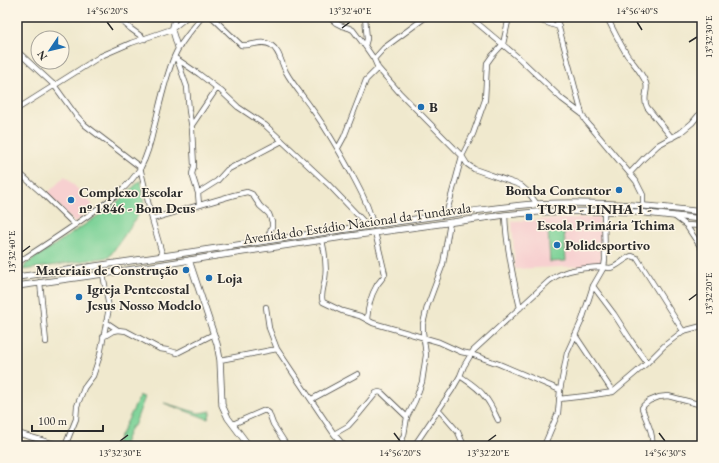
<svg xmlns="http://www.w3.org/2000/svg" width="719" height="463" viewBox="0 0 719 463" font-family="'EB Garamond',serif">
<rect width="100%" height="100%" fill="#fcf5e5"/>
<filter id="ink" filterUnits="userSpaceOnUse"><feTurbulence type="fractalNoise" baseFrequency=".025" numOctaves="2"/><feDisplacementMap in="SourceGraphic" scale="8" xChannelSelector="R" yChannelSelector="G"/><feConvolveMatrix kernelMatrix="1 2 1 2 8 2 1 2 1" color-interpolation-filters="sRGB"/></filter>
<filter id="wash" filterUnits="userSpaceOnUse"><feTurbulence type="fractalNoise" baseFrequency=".012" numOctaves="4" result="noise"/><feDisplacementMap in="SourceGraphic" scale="16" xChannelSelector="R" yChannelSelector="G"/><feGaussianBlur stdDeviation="0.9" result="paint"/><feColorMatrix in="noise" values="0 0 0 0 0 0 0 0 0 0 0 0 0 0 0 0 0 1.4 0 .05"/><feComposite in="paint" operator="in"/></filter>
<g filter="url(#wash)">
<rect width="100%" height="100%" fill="#f0e9ce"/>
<path fill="#f7d0d0" d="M 65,176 L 93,205 L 75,223 L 47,194 Z
M 599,217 L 602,265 L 515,269 L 512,221 Z"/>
<path fill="#7bd297" stroke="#537e61" d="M 141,180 L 144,207 L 109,257 L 23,270 L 26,264 L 114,205 Z
M 564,229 L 566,261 L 550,262 L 548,230 Z
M 140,396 L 145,397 L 134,426 L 131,427 L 123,446 L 115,446 Z
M 164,403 L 199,413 L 211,411 L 208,419 Z"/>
</g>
<g filter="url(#ink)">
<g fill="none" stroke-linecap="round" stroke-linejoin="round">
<g stroke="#494843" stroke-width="6">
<path id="minor" d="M 117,17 L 131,29 L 145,39
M 175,17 L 172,29 L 178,49
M 212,17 L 241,45 C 251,47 262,39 271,45 C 280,51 281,63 286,72 C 293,85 304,97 312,109 C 326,128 338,149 349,169 C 359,188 369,205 373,225
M 329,17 L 336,23 L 342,26 L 349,28 L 353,30 L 365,46 L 374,59 L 378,68 L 399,92 L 462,156 L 467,164 L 474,169 L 520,185 L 528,192 L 537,204
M 365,17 L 367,39 L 365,46
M 470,17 L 520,59 L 562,99 L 582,114
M 530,17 L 559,27
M 556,17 L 573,80 L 582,114 L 585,120 L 636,181 L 643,195 L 643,206
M 607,17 C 613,30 620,43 627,55 C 634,64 642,73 646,83 C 649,91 642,97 647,107 L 672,138
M 557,20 L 564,17
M 17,51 L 54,85 L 75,114 L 85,125 L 140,167 L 152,219 L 163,257
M 174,57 L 199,74 L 221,91 L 238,107 L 265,125 L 328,184 L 368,226
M 177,59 L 187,87 L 189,111 L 192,129 L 194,166 L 192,174 L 198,193 L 199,205
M 374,59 L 384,48 L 426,17
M 17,109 L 101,56 L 131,43 L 172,29 L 187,17
M 192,125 L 217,88
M 338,148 L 344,137 L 366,80 L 378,68
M 17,171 L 43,194 L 75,225
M 630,173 L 644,158 L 658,145 L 680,133 L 692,123 L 702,111
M 198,193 L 217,181 L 227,170 L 282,141
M 446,215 L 462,156 L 473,134 L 485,100 L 487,63 L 492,56 L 503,44 L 509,17
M 505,215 C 506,246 513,278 520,308
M 674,216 L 686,225 L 702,249
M 152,219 L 234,195 L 247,192 L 252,194 L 260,206 L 269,214 L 272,222 L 272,227 L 266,241
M 686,225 L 702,226
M 322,240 C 325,253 327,266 325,279 C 324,286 320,296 323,302 L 342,311 L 360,316 L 373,323 L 439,342 L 461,352 L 471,354 L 499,364 L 560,390
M 17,263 C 42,247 67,231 90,214 C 109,201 129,187 141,167 C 148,154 151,141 154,127 C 160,104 165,79 174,57 C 180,42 192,30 202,17
M 40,282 L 46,342
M 593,286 L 614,314 L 632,342 L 647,363
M 266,307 L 269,328 L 277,349 L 334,434 L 344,446
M 367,319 C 368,308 370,297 376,287 C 378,282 383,279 385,274 L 375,232
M 106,322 L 118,330
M 575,335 L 613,392
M 103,337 L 113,331 L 118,330 L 126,331 L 160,349 L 167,350 L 177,353 L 214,334
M 220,360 L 277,349
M 460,376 C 469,382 479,388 485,397 C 491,404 494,412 498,420
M 312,399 L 358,374
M 559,399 L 586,396 L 613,392 L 647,363 L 664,346 L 683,331 L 702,326
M 439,410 L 458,432 L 464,446
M 233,424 L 265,410 L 269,413 L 273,424 L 287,446
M 17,433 L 61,446
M 334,434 L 348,426 L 358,415 L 376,393 L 379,392 L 382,393 L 407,417
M 65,446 L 76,419 L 77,406 L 81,396 L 84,388 L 93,376 L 100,355 L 109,308 L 108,302 L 103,274
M 334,446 L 339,440
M 399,446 L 404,435 L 407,417 L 415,401 L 422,382 L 426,355 L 423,332 L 423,324 L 427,307 L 443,264 L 450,222
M 414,446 L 452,390 L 460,376 L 464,366 L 473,351 L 549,281 C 553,278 558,275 563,273 C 574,268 588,268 600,267 C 604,267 607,268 610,268 C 618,267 624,258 632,256 L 637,258 L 683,331
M 544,446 L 558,413 L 560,390 L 567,353 L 582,320 L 593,286 L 604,267 L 605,260 L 604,211
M 652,446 C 654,433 646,421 642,408 L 644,405 L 649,401 L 659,397 L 668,396 L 702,405"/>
</g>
<g stroke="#494843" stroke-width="7">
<path id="tertiary" d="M 189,260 L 217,344 L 220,360 L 222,405 L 228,418 L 249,446
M 17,277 C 136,261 255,242 374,225 C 428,218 482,208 536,204 C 591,201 647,205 702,212
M 17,286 L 103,274 L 209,257 L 343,237 L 505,215 L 537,212 L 604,211 L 637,212 L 702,219"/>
</g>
<use href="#minor" stroke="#fff" stroke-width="4.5"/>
<use href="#tertiary" stroke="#fff" stroke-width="5.5"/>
</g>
</g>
<path fill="none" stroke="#2b2b2b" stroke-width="1.5" d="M 107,22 L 113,30M 637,22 L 642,30M 342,28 L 350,22M 689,42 L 697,37M 22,252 L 30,246M 689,300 L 697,294M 394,433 L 400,441M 659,433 L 665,441M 120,441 L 128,435M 488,441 L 496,435"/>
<g fill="#1f6fb2" stroke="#fcf5e5" stroke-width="1.5">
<circle cx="421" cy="107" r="4"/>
<circle cx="619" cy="190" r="4"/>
<circle cx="71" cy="200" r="4"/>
<rect x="525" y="213" width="8" height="8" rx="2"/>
<circle cx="557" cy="245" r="4"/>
<circle cx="186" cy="270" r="4"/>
<circle cx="209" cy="278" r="4"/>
<circle cx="79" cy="297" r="4"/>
</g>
<g text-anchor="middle" stroke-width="3" stroke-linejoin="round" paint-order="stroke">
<g font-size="14" font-weight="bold" fill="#2b2b2b" stroke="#fcf5e5" text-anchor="start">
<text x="429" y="112">B</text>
<text x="611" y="195" text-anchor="end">Bomba Contentor</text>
<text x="79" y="197">Complexo Escolar<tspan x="79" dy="16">nº 1846 - Bom Deus</tspan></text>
<text x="537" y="214">TURP - LINHA 1 -<tspan x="537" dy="16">Escola Primária Tchima</tspan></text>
<text x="565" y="250">Polidesportivo</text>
<text x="178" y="275" text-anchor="end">Materiais de Construção</text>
<text x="217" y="283">Loja</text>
<text x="87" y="294">Igreja Pentecostal<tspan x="87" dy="16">Jesus Nosso Modelo</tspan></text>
</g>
<g font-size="14" fill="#2b2b2b" stroke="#fcf5e5">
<text transform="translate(357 223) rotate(-8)" y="5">Avenida do Estádio Nacional da Tundavala</text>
</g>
</g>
<rect width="719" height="463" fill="none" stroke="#fcf5e5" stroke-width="44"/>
<g transform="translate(50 50) rotate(235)"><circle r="19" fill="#fcf5e5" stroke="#a8a49b"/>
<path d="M0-3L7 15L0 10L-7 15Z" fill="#1f6fb2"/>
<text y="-6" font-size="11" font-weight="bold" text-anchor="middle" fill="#2b2b2b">N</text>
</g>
<path d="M32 425v6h71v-6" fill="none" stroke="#2b2b2b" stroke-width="2"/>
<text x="38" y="425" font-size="12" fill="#2b2b2b" stroke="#fcf5e5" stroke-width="3" paint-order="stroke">100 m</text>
<rect x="22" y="22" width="675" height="419" fill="none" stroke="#2b2b2b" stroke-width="1.5"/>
<g font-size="10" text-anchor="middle" fill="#2b2b2b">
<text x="107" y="14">14°56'20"S</text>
<text x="350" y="14">13°32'40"E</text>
<text x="637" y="14">14°56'40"S</text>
<text transform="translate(708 37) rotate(-90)" y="4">13°32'30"E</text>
<text transform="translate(11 252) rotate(-90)" y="4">13°32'40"E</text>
<text transform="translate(708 294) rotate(-90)" y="4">13°32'20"E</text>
<text x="120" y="456">13°32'30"E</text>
<text x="400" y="456">14°56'20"S</text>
<text x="488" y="456">13°32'20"E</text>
<text x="665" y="456">14°56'30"S</text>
</g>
</svg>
